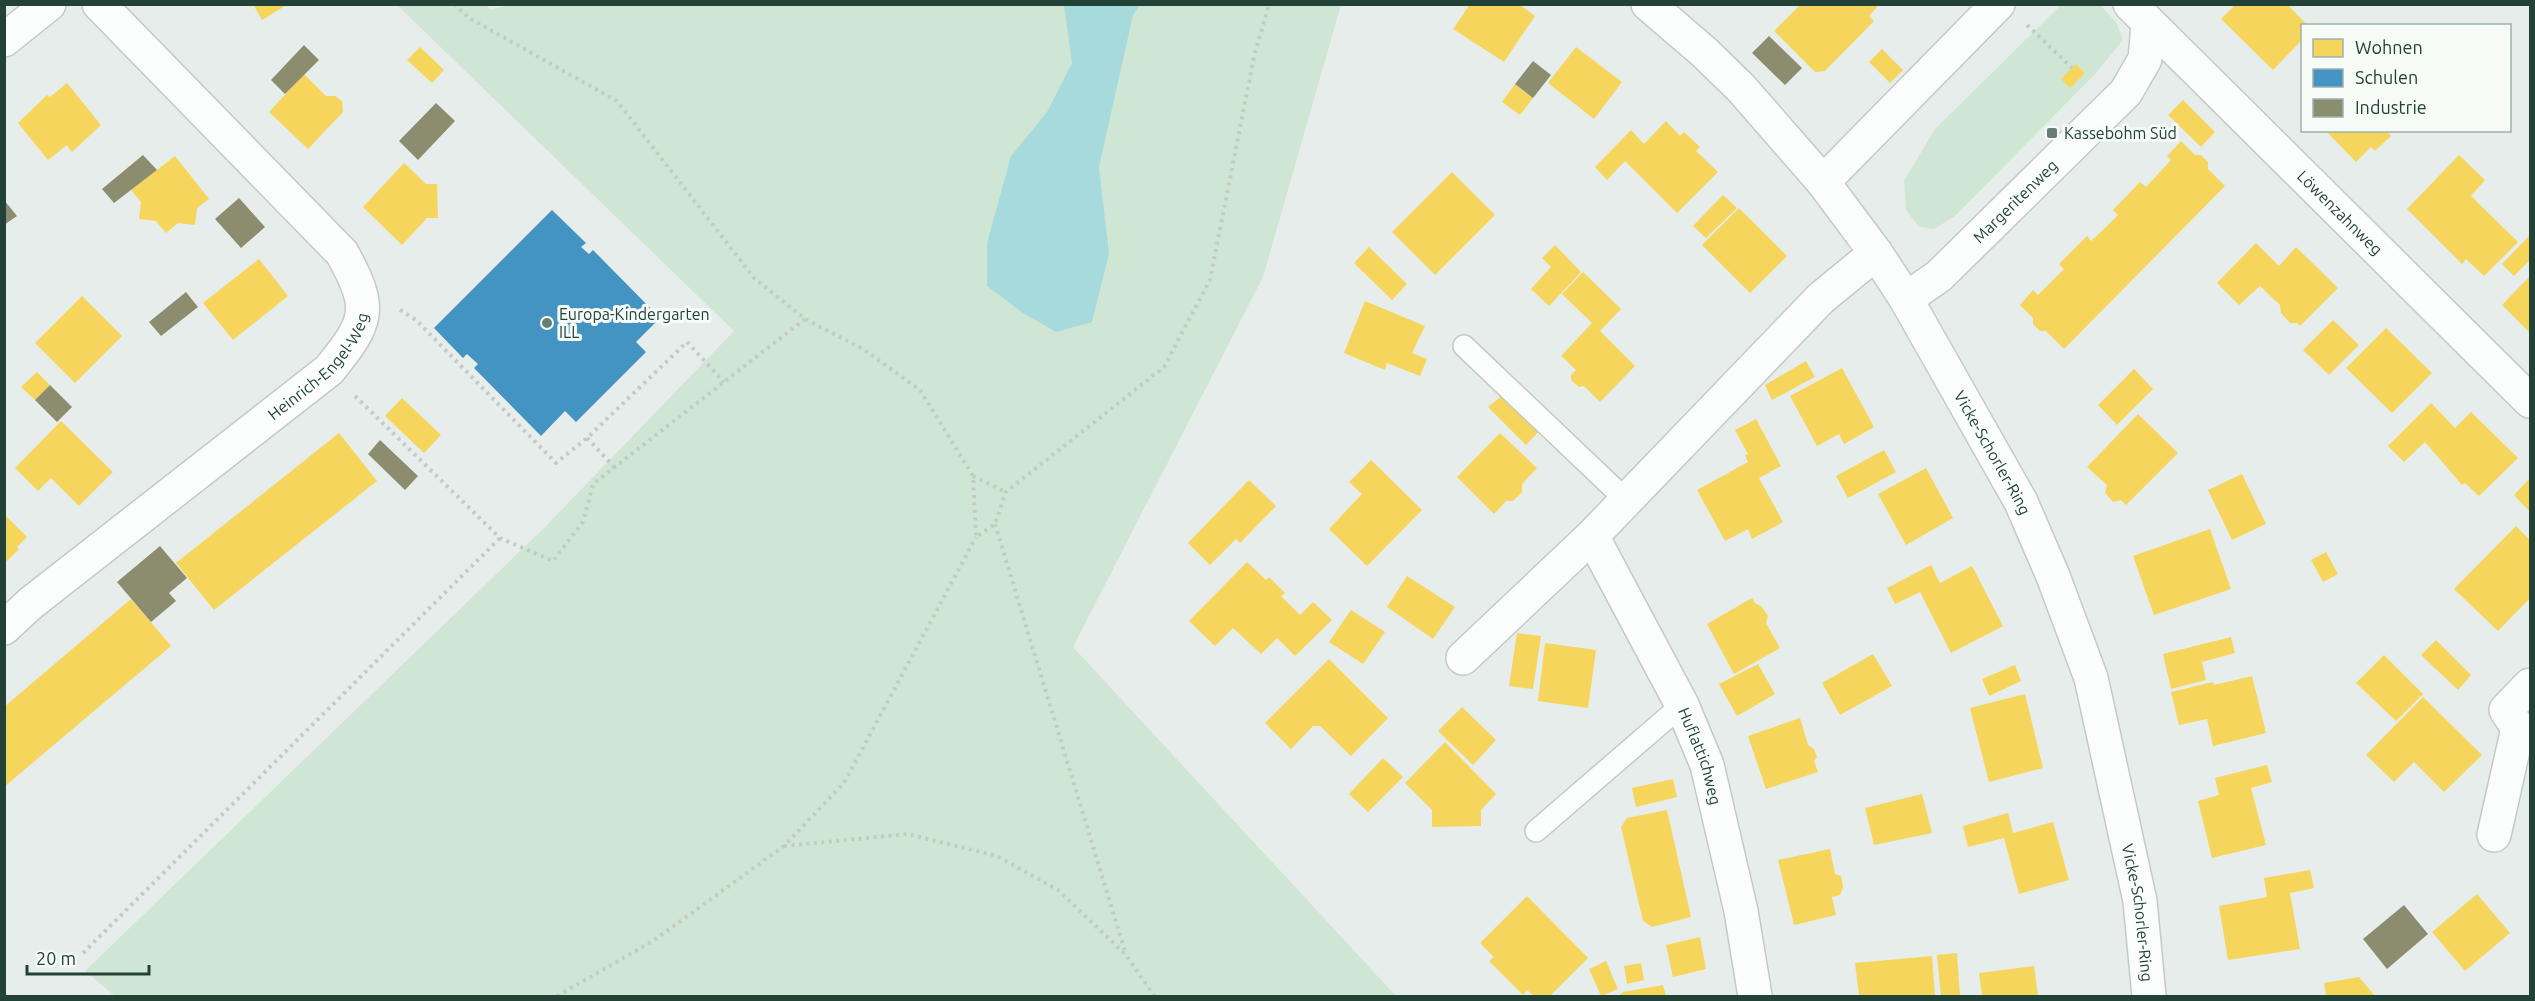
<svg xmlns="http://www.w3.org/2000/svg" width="2535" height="1001" viewBox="0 0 2535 1001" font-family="Ubuntu,sans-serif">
<rect width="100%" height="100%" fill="#e7edea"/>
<path fill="#d0e6d5" d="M 511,4 L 1341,5 L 1263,277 L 1073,647 L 1396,996 L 115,996 L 85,971 L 545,527 L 734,331 L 397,5 L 486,5 L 491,10 Z
M 2061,5 L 2100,5 L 2116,22 L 2123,40 L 2096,73 L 1955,216 L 1934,229 L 1919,227 L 1906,210 L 1904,181 L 1935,129 Z"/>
<path fill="#a7dadc" d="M 1064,5 L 1140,5 L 1133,15 L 1099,167 L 1109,254 L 1092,322 L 1056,332 L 1023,313 L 987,286 L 987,243 L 1011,156 L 1047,112 L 1072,63 Z"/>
<path fill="#f6d55c" d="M 253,4 L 288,4 L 262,20 Z
M 1470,4 L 1519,4 L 1535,16 L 1504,62 L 1453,29 Z
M 1801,4 L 1875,4 L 1877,7 L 1869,16 L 1874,21 L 1825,71 L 1815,72 L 1774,31 Z
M 2236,4 L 2287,4 L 2308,26 L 2302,26 L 2302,40 L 2273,70 L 2221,19 Z
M 420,47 L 444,70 L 432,83 L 407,60 Z
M 1576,47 L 1622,82 L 1594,119 L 1548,83 Z
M 1882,49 L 1903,70 L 1890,83 L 1869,62 Z
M 2076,64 L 2085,73 L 2070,88 L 2061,79 Z
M 304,74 L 326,96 L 335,96 L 342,101 L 343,112 L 308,149 L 269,112 Z
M 67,83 L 101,125 L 72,152 L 67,145 L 48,160 L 18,123 L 47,95 L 50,97 Z
M 1515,84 L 1533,98 L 1520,115 L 1502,102 Z
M 2183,100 L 2215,132 L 2201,147 L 2168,115 Z
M 1666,121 L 1680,136 L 1684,132 L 1700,147 L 1696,151 L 1718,172 L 1677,213 L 1625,161 L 1607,180 L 1595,167 L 1631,130 L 1644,144 Z
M 2325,130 L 2386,130 L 2391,136 L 2375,151 L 2371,147 L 2356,162 Z
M 2181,141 L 2195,155 L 2201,155 L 2208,162 L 2208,169 L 2225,186 L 2064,349 L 2046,331 L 2040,331 L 2033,324 L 2033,318 L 2020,305 L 2033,290 L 2038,295 L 2064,269 L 2059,264 L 2087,236 L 2091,241 L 2105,228 L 2118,215 L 2113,210 L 2140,182 L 2146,187 L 2171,160 L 2167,156 Z
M 2459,155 L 2485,180 L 2471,196 L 2518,242 L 2484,276 L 2466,259 L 2462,264 L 2407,209 Z
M 175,156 L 209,199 L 197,208 L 195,225 L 178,223 L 166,233 L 156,221 L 139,219 L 141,202 L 131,190 Z
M 404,163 L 426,184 L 437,184 L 438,218 L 427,218 L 402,245 L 363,207 Z
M 1452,172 L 1495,215 L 1435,275 L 1392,232 Z
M 1723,195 L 1737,208 L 1706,238 L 1693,226 Z
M 1739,208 L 1787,256 L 1750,293 L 1702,245 Z
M 2530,235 L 2530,260 L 2514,276 L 2502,264 Z
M 2256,243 L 2279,266 L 2296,247 L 2338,288 L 2300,326 L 2297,323 L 2290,323 L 2281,313 L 2280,305 L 2260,286 L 2239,305 L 2217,283 Z
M 1555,245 L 1581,272 L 1549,306 L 1531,289 L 1551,267 L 1542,258 Z
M 1369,247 L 1407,284 L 1392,300 L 1354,263 Z
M 259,259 L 288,296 L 233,340 L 203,303 Z
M 1583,272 L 1621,309 L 1600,331 L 1635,366 L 1600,402 L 1584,386 L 1579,387 L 1571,380 L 1571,375 L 1576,370 L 1561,356 L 1592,323 L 1562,294 Z
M 2530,276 L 2530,333 L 2502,305 Z
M 82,296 L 122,336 L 75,383 L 35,343 Z
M 1365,301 L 1425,326 L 1412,353 L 1427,359 L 1420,376 L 1387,363 L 1385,370 L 1344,353 Z
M 2333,320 L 2359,345 L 2329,375 L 2303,350 Z
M 2386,328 L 2432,373 L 2392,413 L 2346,368 Z
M 1806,361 L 1815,377 L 1772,400 L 1765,385 Z
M 1842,368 L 1874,427 L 1844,444 L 1839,434 L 1817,446 L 1790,396 Z
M 2134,369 L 2153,389 L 2117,425 L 2098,405 Z
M 37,372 L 50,385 L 35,400 L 21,387 Z
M 1504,394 L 1541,429 L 1526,445 L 1488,407 Z
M 402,398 L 441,435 L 424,453 L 385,416 Z
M 2431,403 L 2455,428 L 2471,412 L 2518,458 L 2479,496 L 2465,483 L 2462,485 L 2425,442 L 2404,462 L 2388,446 Z
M 2138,414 L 2178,453 L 2126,505 L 2121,500 L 2113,502 L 2105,493 L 2107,485 L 2087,467 Z
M 1756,419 L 1781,466 L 1759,478 L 1783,522 L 1752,539 L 1748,529 L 1725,541 L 1697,490 L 1748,462 L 1745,455 L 1748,454 L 1735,430 Z
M 61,421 L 113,472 L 79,506 L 51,478 L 38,491 L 15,468 Z
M 339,433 L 377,481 L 214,610 L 176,563 Z
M 1500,433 L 1537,468 L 1522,484 L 1522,492 L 1513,501 L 1506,501 L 1494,514 L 1457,477 Z
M 1884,450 L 1896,472 L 1848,498 L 1836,476 Z
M 1371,460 L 1422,510 L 1367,566 L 1329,529 L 1362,494 L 1349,482 Z
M 1926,468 L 1953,518 L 1906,545 L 1878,494 Z
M 2242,474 L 2266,524 L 2232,540 L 2208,490 Z
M 2530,478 L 2530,512 L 2514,495 Z
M 1249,480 L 1276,506 L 1240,543 L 1236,539 L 1210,565 L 1188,543 Z
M 4,514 L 27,537 L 17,547 L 19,549 L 4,564 Z
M 2516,526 L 2530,540 L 2530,598 L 2498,631 L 2454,589 Z
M 2210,529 L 2231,589 L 2154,615 L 2133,556 Z
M 2326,552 L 2338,574 L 2323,582 L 2311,560 Z
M 1247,562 L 1266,580 L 1269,577 L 1285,593 L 1281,596 L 1300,615 L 1313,602 L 1332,620 L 1295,656 L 1277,638 L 1261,654 L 1233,628 L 1215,646 L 1189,621 Z
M 1931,565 L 1940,583 L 1972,566 L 2003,626 L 1951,653 L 1920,592 L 1895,604 L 1887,588 Z
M 1407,576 L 1455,607 L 1433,639 L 1387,607 Z
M 1752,598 L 1755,603 L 1761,606 L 1768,616 L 1766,623 L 1780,648 L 1734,674 L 1707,624 Z
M 131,599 L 171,646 L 4,787 L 4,707 Z
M 1351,610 L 1385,632 L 1363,664 L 1329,642 Z
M 1517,633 L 1541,636 L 1533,689 L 1509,686 Z
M 2231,637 L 2235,653 L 2202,662 L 2206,680 L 2171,689 L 2163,654 Z
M 2436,640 L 2471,675 L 2458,690 L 2421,655 Z
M 1545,643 L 1596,650 L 1588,708 L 1538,701 Z
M 1873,654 L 1892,686 L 1840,715 L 1822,683 Z
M 2384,655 L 2423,694 L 2396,721 L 2356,683 Z
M 1329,659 L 1388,718 L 1351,756 L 1320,726 L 1313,726 L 1291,749 L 1265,723 Z
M 1758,664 L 1775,694 L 1737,716 L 1719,684 Z
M 2015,665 L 2021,681 L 1989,696 L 1982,679 Z
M 2252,676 L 2266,733 L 2213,746 L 2207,719 L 2179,725 L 2171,692 L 2213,682 L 2214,685 Z
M 2025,694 L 2043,768 L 1989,782 L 1970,708 Z
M 2423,697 L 2482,755 L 2444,792 L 2414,762 L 2394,782 L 2366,755 Z
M 1462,707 L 1496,740 L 1473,765 L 1438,731 Z
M 1800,718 L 1808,745 L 1814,749 L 1817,757 L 1814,761 L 1818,772 L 1766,789 L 1748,736 Z
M 1445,742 L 1496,794 L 1481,810 L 1481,826 L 1432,827 L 1432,810 L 1405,783 Z
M 1383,758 L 1403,777 L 1368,812 L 1349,794 Z
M 2267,765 L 2272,782 L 2251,788 L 2266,845 L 2212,858 L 2198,801 L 2219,795 L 2215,778 Z
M 1673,779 L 1677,797 L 1636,807 L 1632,788 Z
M 1922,794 L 1932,833 L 1874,845 L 1865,808 Z
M 1667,810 L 1691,917 L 1652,927 L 1643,921 L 1621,827 L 1627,818 Z
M 2008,813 L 2013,833 L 2053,822 L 2069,880 L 2019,894 L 2004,838 L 1968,847 L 1963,826 Z
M 1830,849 L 1835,874 L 1841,876 L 1843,887 L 1840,895 L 1832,897 L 1836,915 L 1794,925 L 1778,860 Z
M 2310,870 L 2314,888 L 2290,893 L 2300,949 L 2228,960 L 2219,906 L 2267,897 L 2264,878 Z
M 2477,894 L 2510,933 L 2465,971 L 2432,932 Z
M 1527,896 L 1588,958 L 1550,996 L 1534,996 L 1527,990 L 1523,995 L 1489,961 L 1494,957 L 1480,943 Z
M 1700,937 L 1706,969 L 1673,977 L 1666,945 Z
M 1957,953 L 1960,996 L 1941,996 L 1937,955 Z
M 1932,956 L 1935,996 L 1859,996 L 1855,963 Z
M 1606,961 L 1618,989 L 1601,996 L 1589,969 Z
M 1641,963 L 1644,980 L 1627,984 L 1624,966 Z
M 2034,966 L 2038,996 L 1982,996 L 1979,973 Z
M 2359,977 L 2375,996 L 2326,996 L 2324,983 Z
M 1663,985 L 1666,996 L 1619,996 L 1623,992 Z"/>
<path fill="#4393c3" d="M 552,210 L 586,243 L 581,247 L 589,254 L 593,250 L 660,318 L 636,342 L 646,352 L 576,422 L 565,411 L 541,436 L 474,368 L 478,364 L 467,354 L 463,358 L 434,328 Z"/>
<path fill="#8c8c6e" d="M 1769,36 L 1802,68 L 1785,85 L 1752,53 Z
M 304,45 L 319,60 L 285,94 L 271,80 Z
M 1533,61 L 1551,75 L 1533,98 L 1515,84 Z
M 436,103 L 455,121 L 418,160 L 399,141 Z
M 143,155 L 157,170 L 114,203 L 102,189 Z
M 239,198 L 265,227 L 241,248 L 215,219 Z
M 4,200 L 17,216 L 4,225 Z
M 186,292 L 198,307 L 161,336 L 149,322 Z
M 50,385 L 72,407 L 57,422 L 35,400 Z
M 380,440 L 418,476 L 405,490 L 368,454 Z
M 160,546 L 187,578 L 169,593 L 176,601 L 151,622 L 117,582 Z
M 2404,905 L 2428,934 L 2387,969 L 2363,939 Z"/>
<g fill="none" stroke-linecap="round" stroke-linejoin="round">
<g stroke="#c4cac7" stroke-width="24">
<path id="lane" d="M 1464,346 L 1627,501
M 1536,831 L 1682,705"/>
</g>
<g stroke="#c4cac7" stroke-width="36">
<g id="street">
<path id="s1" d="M 1648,4 L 1704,52 L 1741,88 L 1823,182 L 1876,253 L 1906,299 L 2021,502 L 2053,576 L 2091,678 L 2140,901 L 2149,996"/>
<path id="s2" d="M 2130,4 L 2530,401"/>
<path d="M 4,40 L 49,4"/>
<path d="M 1823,182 L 1998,4"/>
<path id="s3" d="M 1906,299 L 1939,276 L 2126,92 L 2145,59 L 2148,25"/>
<path id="s4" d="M 1592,536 L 1682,705 L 1707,765 L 1741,911 L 1755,996"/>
<path id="s5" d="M 4,628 L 31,603 L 329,370 C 369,321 373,309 342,253 L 99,4"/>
<path d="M 1463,658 L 1592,536 L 1821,298 L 1876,253"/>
<path d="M 2494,835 L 2518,728 L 2506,710 L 2530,685"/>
</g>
</g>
<path stroke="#c2ccc7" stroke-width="4" stroke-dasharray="3 4.5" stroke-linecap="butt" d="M 454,4 L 469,18 L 617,101 L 754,278 L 805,319 L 863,349 L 920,390 L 973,476 L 976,537 L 995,524 L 1006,492 L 1164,367 L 1210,280 L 1254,57 L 1269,4
M 2027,25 L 2072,68
M 400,310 L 416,320 L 556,463 L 587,438 L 687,342 L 724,382
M 355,396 L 500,538 L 553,561 L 583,522 L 593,484 L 805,319
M 587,438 L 615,468
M 973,476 L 1006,492
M 995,524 L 1126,955
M 784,846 L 908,834 L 997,856 L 1058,890 L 1126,955 L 1154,996
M 83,953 L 500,538
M 557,996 L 653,941 L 784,846 L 844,783 L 976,537"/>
<use href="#lane" stroke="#fbfcfc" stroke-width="21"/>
<use href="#street" stroke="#fbfcfc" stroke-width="33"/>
</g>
<g fill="#677e76" stroke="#f6fbf8" stroke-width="2">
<rect x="2046" y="127" width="12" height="12" rx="3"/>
<circle cx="547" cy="323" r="6"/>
</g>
<g text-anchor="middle" stroke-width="6" stroke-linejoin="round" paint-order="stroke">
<g font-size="16" fill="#224237" stroke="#f6fbf8" text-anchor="start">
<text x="2064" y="139">Kassebohm Süd</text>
<text x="559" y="320">Europa-Kindergarten<tspan x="559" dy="18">ILL</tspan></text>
</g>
<g font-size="16" fill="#224237" stroke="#f6fbf8">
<text dy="6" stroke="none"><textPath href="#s3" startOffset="147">Margeritenweg</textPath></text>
<text dy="6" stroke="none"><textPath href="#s2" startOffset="296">Löwenzahnweg</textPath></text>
<text dy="6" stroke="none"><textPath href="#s5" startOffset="411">Heinrich-Engel-Weg</textPath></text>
<text dy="6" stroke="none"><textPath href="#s1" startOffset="570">Vicke-Schorler-Ring</textPath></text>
<text dy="6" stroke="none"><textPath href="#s4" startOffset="246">Huflattichweg</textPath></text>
<text dy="6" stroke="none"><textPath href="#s1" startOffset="1056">Vicke-Schorler-Ring</textPath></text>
</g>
</g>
<rect width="2535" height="1001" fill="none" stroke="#224237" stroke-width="12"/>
<rect x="2301" y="24" width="210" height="108" fill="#f6fbf8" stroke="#a1b1ab" stroke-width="1.5"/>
<rect x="2313" y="39" width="30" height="18" fill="#f6d55c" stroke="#a1b1ab" stroke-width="1.5"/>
<text x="2355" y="54" font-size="18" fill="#224237">Wohnen</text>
<rect x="2313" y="69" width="30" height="18" fill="#4393c3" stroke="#a1b1ab" stroke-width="1.5"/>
<text x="2355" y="84" font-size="18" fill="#224237">Schulen</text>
<rect x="2313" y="99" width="30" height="18" fill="#8c8c6e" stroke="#a1b1ab" stroke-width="1.5"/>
<text x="2355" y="114" font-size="18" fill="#224237">Industrie</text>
<path d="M27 965v9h122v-9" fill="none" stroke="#224237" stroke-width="3"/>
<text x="36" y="965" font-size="18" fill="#224237" stroke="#f6fbf8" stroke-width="4.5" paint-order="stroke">20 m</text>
</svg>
